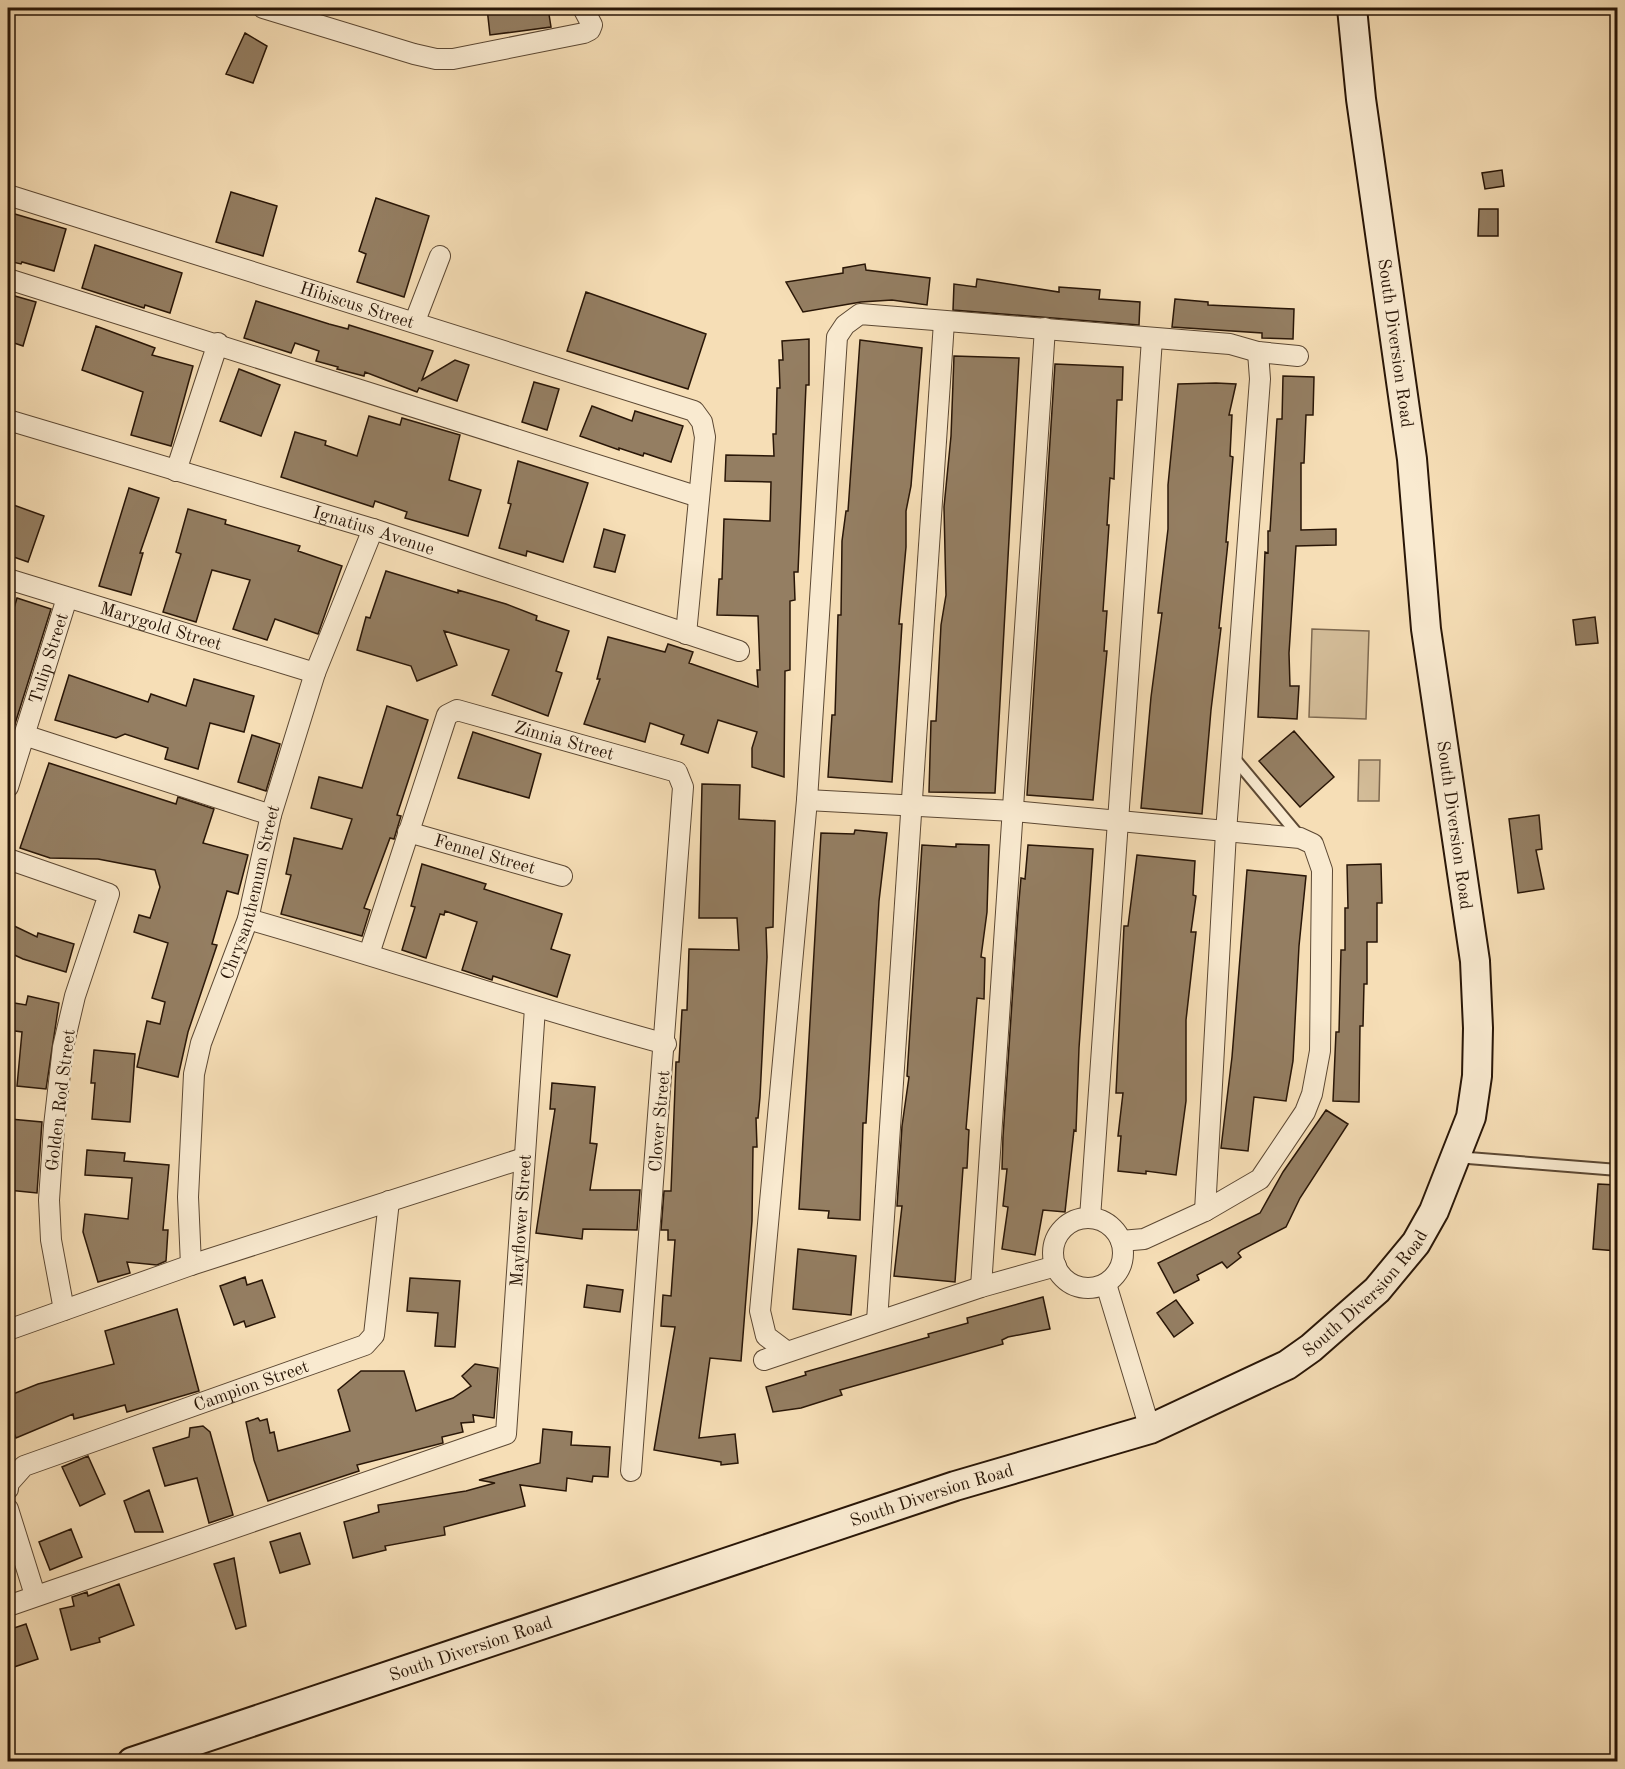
<svg xmlns="http://www.w3.org/2000/svg" width="1625" height="1769" viewBox="0 0 1625 1769" font-family="'Old Standard TT',serif">
<rect width="100%" height="100%" fill="#f6deb6"/>
<filter id="stains"><feTurbulence type="fractalNoise" baseFrequency=".00333" numOctaves="4"/><feColorMatrix values="0 0 0 0 .2 0 0 0 0 .09 0 0 0 0 .02 0 0 0 .5 -.17"/></filter>
<radialGradient id="worn" r=".72"><stop offset=".6" stop-color="#630" stop-opacity="0"/><stop offset="1" stop-color="#630" stop-opacity=".3"/></radialGradient>
<path fill="#d3bc98" stroke="#7e6950" stroke-width="1.5" d="M 1312,629 L 1369,631 L 1366,719 L 1309,717 Z
M 1359,760 L 1380,760 L 1379,801 L 1358,801 Z"/>
<path fill="#947e62" stroke="#291607" stroke-width="1.5" d="M 487,8 L 548,8 L 551,27 L 490,35 Z
M 245,33 L 267,46 L 253,83 L 226,74 Z
M 1502,170 L 1504,186 L 1485,189 L 1482,173 Z
M 231,192 L 277,206 L 263,256 L 216,242 Z
M 376,198 L 429,216 L 404,297 L 357,282 L 366,254 L 359,251 Z
M 1479,209 L 1498,209 L 1498,236 L 1478,236 Z
M 8,212 L 66,229 L 54,271 L 22,262 L 21,264 L 8,261 Z
M 95,245 L 182,273 L 170,313 L 145,305 L 144,308 L 82,288 Z
M 865,264 L 866,270 L 930,278 L 927,305 L 892,300 L 861,302 L 803,312 L 786,282 L 843,273 L 843,268 Z
M 977,279 L 1059,292 L 1059,287 L 1100,290 L 1099,299 L 1140,302 L 1139,325 L 953,310 L 954,284 L 976,287 Z
M 586,292 L 706,334 L 688,389 L 567,351 Z
M 8,294 L 36,302 L 23,346 L 8,341 Z
M 1175,299 L 1208,302 L 1208,305 L 1294,309 L 1293,339 L 1262,338 L 1262,333 L 1172,327 Z
M 256,301 L 329,324 L 348,329 L 349,325 L 433,351 L 422,380 L 455,360 L 469,365 L 457,401 L 419,388 L 417,392 L 365,372 L 364,376 L 337,369 L 338,367 L 316,361 L 319,351 L 295,343 L 291,353 L 244,338 Z
M 96,326 L 155,348 L 152,355 L 193,366 L 171,446 L 131,435 L 143,392 L 82,370 Z
M 809,339 L 809,385 L 806,385 L 798,572 L 794,572 L 795,600 L 790,601 L 790,670 L 785,671 L 784,777 L 752,767 L 752,748 L 757,732 L 718,720 L 708,753 L 681,744 L 684,735 L 650,723 L 645,742 L 584,724 L 600,679 L 597,679 L 608,637 L 665,652 L 668,644 L 693,652 L 689,663 L 758,687 L 757,670 L 760,670 L 758,616 L 717,615 L 719,579 L 722,579 L 724,519 L 770,521 L 771,482 L 725,481 L 726,455 L 774,456 L 773,434 L 776,434 L 777,388 L 780,388 L 779,360 L 783,360 L 782,341 Z
M 860,340 L 922,348 L 911,486 L 906,511 L 906,547 L 899,624 L 902,624 L 892,782 L 828,777 L 832,715 L 835,715 L 838,615 L 841,615 L 842,541 L 846,511 L 848,511 Z
M 954,356 L 1019,358 L 995,793 L 929,792 L 931,721 L 936,721 L 941,625 L 946,595 L 944,507 L 951,436 Z
M 1055,364 L 1123,367 L 1122,400 L 1117,400 L 1114,479 L 1110,478 L 1107,525 L 1109,525 L 1103,611 L 1107,611 L 1104,651 L 1107,651 L 1093,800 L 1027,795 Z
M 239,369 L 280,385 L 261,436 L 220,421 Z
M 1283,376 L 1314,377 L 1313,415 L 1306,415 L 1304,463 L 1301,463 L 1301,530 L 1336,529 L 1336,545 L 1296,546 L 1289,653 L 1290,686 L 1299,686 L 1297,719 L 1258,717 L 1265,552 L 1268,553 L 1268,531 L 1270,531 L 1277,419 L 1282,419 Z
M 534,382 L 559,389 L 547,430 L 522,422 Z
M 1216,383 L 1236,384 L 1229,415 L 1232,415 L 1230,456 L 1233,457 L 1226,542 L 1228,542 L 1219,628 L 1221,628 L 1211,710 L 1202,814 L 1141,808 L 1151,697 L 1162,613 L 1158,613 L 1168,529 L 1168,485 L 1178,384 Z
M 592,406 L 632,421 L 635,411 L 683,426 L 671,462 L 644,453 L 643,456 L 619,448 L 619,450 L 580,436 Z
M 369,416 L 400,425 L 402,418 L 460,435 L 449,480 L 481,490 L 468,536 L 405,518 L 407,512 L 375,501 L 373,507 L 281,477 L 295,432 L 326,441 L 325,445 L 357,456 Z
M 518,461 L 588,483 L 563,562 L 527,551 L 526,556 L 499,548 L 511,504 L 508,503 Z
M 129,488 L 159,498 L 140,553 L 143,553 L 131,595 L 99,586 Z
M 8,503 L 44,516 L 28,562 L 8,555 Z
M 188,509 L 226,520 L 225,524 L 300,546 L 298,551 L 342,566 L 318,634 L 275,619 L 267,640 L 233,629 L 250,580 L 212,570 L 196,622 L 163,612 L 181,554 L 176,552 Z
M 604,529 L 625,535 L 615,572 L 594,567 Z
M 386,571 L 458,593 L 458,590 L 506,604 L 537,616 L 536,620 L 569,631 L 556,671 L 562,673 L 548,716 L 492,695 L 509,650 L 444,631 L 457,665 L 417,681 L 411,666 L 357,650 L 366,617 L 370,618 Z
M 17,598 L 51,609 L 9,743 L 8,628 Z
M 1595,617 L 1598,643 L 1576,645 L 1573,620 Z
M 69,675 L 148,702 L 151,694 L 186,706 L 194,679 L 254,696 L 244,732 L 210,723 L 198,769 L 165,759 L 168,748 L 125,734 L 116,738 L 55,720 Z
M 387,706 L 428,720 L 397,815 L 401,816 L 394,839 L 390,838 L 364,908 L 370,910 L 362,936 L 281,914 L 291,875 L 286,874 L 294,838 L 342,849 L 352,819 L 311,808 L 319,777 L 362,788 Z
M 1294,731 L 1334,777 L 1300,807 L 1259,761 Z
M 473,732 L 541,754 L 529,798 L 458,778 Z
M 252,735 L 280,744 L 266,791 L 238,782 Z
M 49,763 L 176,804 L 178,797 L 214,809 L 203,843 L 248,855 L 238,894 L 227,891 L 212,944 L 217,945 L 188,1032 L 178,1077 L 137,1067 L 147,1021 L 160,1024 L 165,1002 L 152,998 L 168,943 L 134,932 L 139,915 L 150,918 L 160,887 L 155,870 L 98,859 L 50,858 L 20,848 Z
M 702,784 L 740,785 L 739,819 L 775,821 L 773,927 L 766,928 L 767,957 L 760,1097 L 758,1118 L 756,1118 L 757,1147 L 753,1147 L 752,1221 L 741,1361 L 710,1358 L 699,1438 L 735,1434 L 738,1463 L 721,1465 L 721,1462 L 654,1450 L 675,1327 L 661,1326 L 663,1295 L 671,1296 L 675,1240 L 668,1240 L 668,1230 L 661,1230 L 664,1191 L 671,1191 L 676,1062 L 679,1062 L 682,1010 L 687,1010 L 689,949 L 739,950 L 737,918 L 699,918 Z
M 1539,815 L 1542,849 L 1536,850 L 1544,889 L 1518,893 L 1509,819 Z
M 855,830 L 887,833 L 879,901 L 866,1123 L 863,1123 L 860,1220 L 828,1218 L 829,1211 L 799,1209 L 821,833 L 854,834 Z
M 956,844 L 989,845 L 987,912 L 981,957 L 985,958 L 984,999 L 977,998 L 966,1129 L 969,1130 L 967,1168 L 963,1168 L 955,1282 L 894,1276 L 902,1206 L 897,1206 L 902,1126 L 909,1077 L 907,1076 L 922,845 L 956,847 Z
M 1028,845 L 1093,849 L 1079,1048 L 1076,1131 L 1074,1130 L 1065,1212 L 1043,1210 L 1035,1255 L 1002,1249 L 1008,1207 L 1003,1206 L 1007,1169 L 1002,1169 L 1003,1137 L 1018,912 L 1021,878 L 1025,879 Z
M 1137,855 L 1195,861 L 1193,895 L 1196,896 L 1191,932 L 1196,932 L 1186,1020 L 1186,1101 L 1176,1175 L 1146,1171 L 1146,1174 L 1118,1171 L 1121,1136 L 1118,1136 L 1123,1093 L 1116,1093 L 1124,926 L 1128,926 Z
M 422,864 L 486,884 L 484,889 L 562,914 L 551,949 L 570,955 L 557,997 L 493,976 L 492,980 L 462,970 L 477,922 L 445,911 L 444,915 L 440,914 L 426,958 L 402,950 L 415,907 L 411,906 Z
M 1381,864 L 1382,903 L 1377,903 L 1377,942 L 1367,942 L 1367,984 L 1364,984 L 1363,1026 L 1360,1026 L 1359,1102 L 1333,1101 L 1336,1032 L 1339,1032 L 1341,950 L 1345,950 L 1345,908 L 1348,908 L 1347,865 Z
M 1247,870 L 1306,876 L 1299,946 L 1293,1061 L 1286,1101 L 1254,1097 L 1248,1151 L 1221,1148 L 1232,1057 Z
M 8,923 L 37,937 L 38,933 L 74,944 L 66,972 L 23,959 L 8,952 Z
M 28,996 L 59,1003 L 46,1089 L 17,1086 L 22,1032 L 8,1030 L 8,1002 L 26,1005 Z
M 94,1050 L 135,1054 L 130,1122 L 92,1119 L 95,1083 L 91,1083 Z
M 552,1083 L 595,1087 L 590,1143 L 597,1144 L 590,1190 L 640,1190 L 637,1230 L 583,1229 L 582,1239 L 536,1233 L 555,1109 L 550,1109 Z
M 1326,1110 L 1348,1124 L 1300,1198 L 1286,1227 L 1241,1250 L 1238,1253 L 1241,1257 L 1227,1268 L 1222,1262 L 1197,1275 L 1199,1280 L 1174,1293 L 1158,1263 L 1260,1213 L 1283,1172 Z
M 10,1119 L 42,1122 L 37,1193 L 8,1190 Z
M 87,1150 L 125,1153 L 124,1161 L 169,1165 L 163,1230 L 168,1230 L 166,1261 L 157,1265 L 127,1262 L 130,1273 L 98,1282 L 83,1232 L 85,1214 L 128,1219 L 132,1178 L 85,1175 Z
M 1598,1184 L 1617,1185 L 1617,1251 L 1593,1249 Z
M 798,1249 L 856,1256 L 851,1315 L 793,1309 Z
M 245,1277 L 247,1285 L 262,1280 L 275,1317 L 246,1327 L 244,1321 L 234,1325 L 220,1286 Z
M 410,1278 L 460,1281 L 455,1347 L 435,1346 L 438,1313 L 407,1311 Z
M 587,1285 L 623,1290 L 620,1312 L 584,1307 Z
M 1043,1297 L 1050,1329 L 1008,1337 L 1002,1340 L 1003,1344 L 840,1390 L 842,1395 L 801,1408 L 773,1412 L 766,1387 L 806,1375 L 805,1372 L 929,1337 L 928,1334 L 968,1323 L 967,1318 Z
M 1176,1300 L 1193,1323 L 1174,1337 L 1157,1313 Z
M 177,1309 L 199,1391 L 127,1412 L 125,1405 L 74,1419 L 73,1414 L 16,1438 L 8,1417 L 8,1396 L 38,1384 L 114,1364 L 105,1331 Z
M 475,1364 L 498,1368 L 494,1418 L 473,1415 L 474,1422 L 461,1423 L 463,1432 L 442,1437 L 443,1443 L 357,1465 L 359,1471 L 268,1501 L 254,1460 L 246,1422 L 258,1418 L 260,1421 L 267,1419 L 270,1433 L 274,1432 L 278,1451 L 350,1431 L 338,1390 L 361,1371 L 404,1371 L 416,1411 L 453,1398 L 471,1386 L 462,1376 Z
M 203,1426 L 210,1432 L 233,1515 L 209,1523 L 197,1478 L 165,1486 L 153,1448 L 189,1437 L 190,1428 Z
M 543,1429 L 572,1432 L 571,1445 L 610,1447 L 608,1477 L 593,1476 L 592,1482 L 567,1478 L 566,1491 L 520,1485 L 525,1506 L 444,1527 L 445,1535 L 385,1546 L 386,1550 L 353,1558 L 344,1522 L 379,1512 L 378,1505 L 466,1491 L 495,1483 L 479,1480 L 540,1463 Z
M 88,1456 L 105,1494 L 80,1506 L 62,1467 Z
M 149,1490 L 163,1532 L 135,1532 L 124,1501 Z
M 71,1529 L 82,1557 L 50,1570 L 39,1542 Z
M 300,1533 L 310,1564 L 280,1573 L 270,1542 Z
M 234,1558 L 246,1626 L 236,1629 L 214,1564 Z
M 119,1584 L 134,1625 L 99,1638 L 100,1642 L 71,1650 L 60,1609 L 74,1606 L 72,1597 L 87,1592 L 88,1596 Z
M 26,1624 L 38,1659 L 11,1668 L 8,1658 L 8,1630 Z"/>
<g fill="none" stroke-linecap="round" stroke-linejoin="round">
<g stroke="#5c4833" stroke-width="14">
<path id="lane" d="M 1234,758 L 1300,837
M 1456,1157 L 1618,1170"/>
</g>
<g stroke="#5c4833" stroke-width="22">
<g id="street">
<path d="M 263,8 L 414,54 L 436,59 L 453,59 L 584,33 L 590,30 L 592,25 L 583,8"/>
<path id="s1" d="M 8,195 L 694,411 L 702,422 L 705,437 L 686,634"/>
<path d="M 8,279 L 699,497"/>
<path d="M 415,321 L 440,256"/>
<path id="s2" d="M 8,420 L 373,529 L 739,651"/>
<path d="M 176,471 L 218,343"/>
<path id="s3" d="M 8,579 L 315,673"/>
<path d="M 24,735 L 271,815"/>
<path id="s4" d="M 8,787 L 67,598"/>
<path d="M 807,800 L 1013,811 L 1300,838 L 1313,844 L 1322,870 L 1320,1051 L 1312,1094 L 1305,1112 L 1260,1179 L 1205,1211 L 1144,1239 L 1121,1241"/>
<path id="s5" d="M 408,832 L 562,876"/>
<path d="M 8,859 L 109,894 L 75,996 L 63,1047 L 54,1126 L 49,1200 L 51,1240 L 64,1310"/>
<path d="M 248,919 C 388,959 525,1006 666,1044"/>
<path id="s6" d="M 369,954 L 447,715 L 457,710 L 677,772 L 683,787 L 631,1471"/>
<path d="M 1205,1211 L 1226,832 L 1260,379 L 1258,352"/>
<path d="M 1090,1218 L 1152,339"/>
<circle cx="1088" cy="1253" r="35"/>
<path id="s7" d="M 191,1265 L 188,1197 L 194,1074 L 201,1043 L 248,919 L 271,815 L 315,673 L 373,529"/>
<path d="M 1106,1284 L 1150,1429"/>
<path d="M 981,1287 L 1045,328"/>
<path d="M 877,1321 L 944,322"/>
<path d="M 8,1330 L 191,1265 L 524,1158"/>
<path d="M 786,1351 L 766,1336 L 760,1311 L 807,800 L 837,337 L 845,325 L 860,314 L 1230,344 L 1258,352 L 1298,356"/>
<path d="M 764,1360 L 981,1287 L 1056,1266"/>
<path id="s8" d="M 8,1489 L 8,1484 L 24,1466 L 365,1345 L 374,1335 L 389,1201"/>
<path d="M 8,1509 L 35,1595"/>
<path id="s9" d="M 8,1606 L 506,1434 L 535,1008"/>
</g>
</g>
<g stroke="#291607" stroke-width="32">
<g id="secondary">
<path id="s10" d="M 132,1762 L 955,1486 L 1150,1429 L 1287,1365 L 1311,1348 L 1377,1290 L 1416,1243 L 1434,1211 L 1471,1117 L 1477,1076 L 1478,1028 L 1475,961 L 1426,629 L 1412,459 L 1361,99 L 1352,8"/>
</g>
</g>
<use href="#lane" stroke="#f9ead0" stroke-width="10"/>
<use href="#street" stroke="#f9ead0" stroke-width="20"/>
<use href="#secondary" stroke="#f9ead0" stroke-width="28"/>
</g>
<g text-anchor="middle" stroke-width="5" stroke-linejoin="round" paint-order="stroke">
<g font-size="18" fill="#291607" stroke="#f9ead0">
<text dy="6" stroke="none"><textPath href="#s1" startOffset="366">Hibiscus Street</textPath></text>
<text transform="translate(1396 343) rotate(82)" y="6">South Diversion Road</text>
<text dy="6" stroke="none"><textPath href="#s2" startOffset="382">Ignatius Avenue</textPath></text>
<text dy="6" stroke="none"><textPath href="#s3" startOffset="160">Marygold Street</textPath></text>
<text dy="6" stroke="none"><textPath href="#s4" startOffset="135">Tulip Street</textPath></text>
<text dy="6" stroke="none"><textPath href="#s6" startOffset="374">Zinnia Street</textPath></text>
<text transform="translate(1455 825) rotate(82)" y="6">South Diversion Road</text>
<text dy="6" stroke="none"><textPath href="#s5" startOffset="80">Fennel Street</textPath></text>
<text dy="6" stroke="none"><textPath href="#s7" startOffset="382">Chrysanthemum Street</textPath></text>
<text transform="translate(60 1100) rotate(-83)" y="6">Golden Rod Street</text>
<text transform="translate(659 1121) rotate(-85)" y="6">Clover Street</text>
<text dy="6" stroke="none"><textPath href="#s9" startOffset="741">Mayflower Street</textPath></text>
<text dy="6" stroke="none"><textPath href="#s10" startOffset="1329">South Diversion Road</textPath></text>
<text dy="6" stroke="none"><textPath href="#s8" startOffset="270">Campion Street</textPath></text>
<text dy="6" stroke="none"><textPath href="#s10" startOffset="843">South Diversion Road</textPath></text>
<text dy="6" stroke="none"><textPath href="#s10" startOffset="357">South Diversion Road</textPath></text>
</g>
</g>
<rect width="1625" height="1769" fill="none" stroke="#f6deb6" stroke-width="30"/>
<rect x="9" y="9" width="1607" height="1751" fill="none" stroke="#291607" stroke-width="3"/>
<rect x="15" y="15" width="1595" height="1739" fill="none" stroke="#291607" stroke-width="1.5"/>
<rect width="100%" height="100%" filter="url(#stains)"/>
<rect width="100%" height="100%" fill="url(#worn)"/>
</svg>
